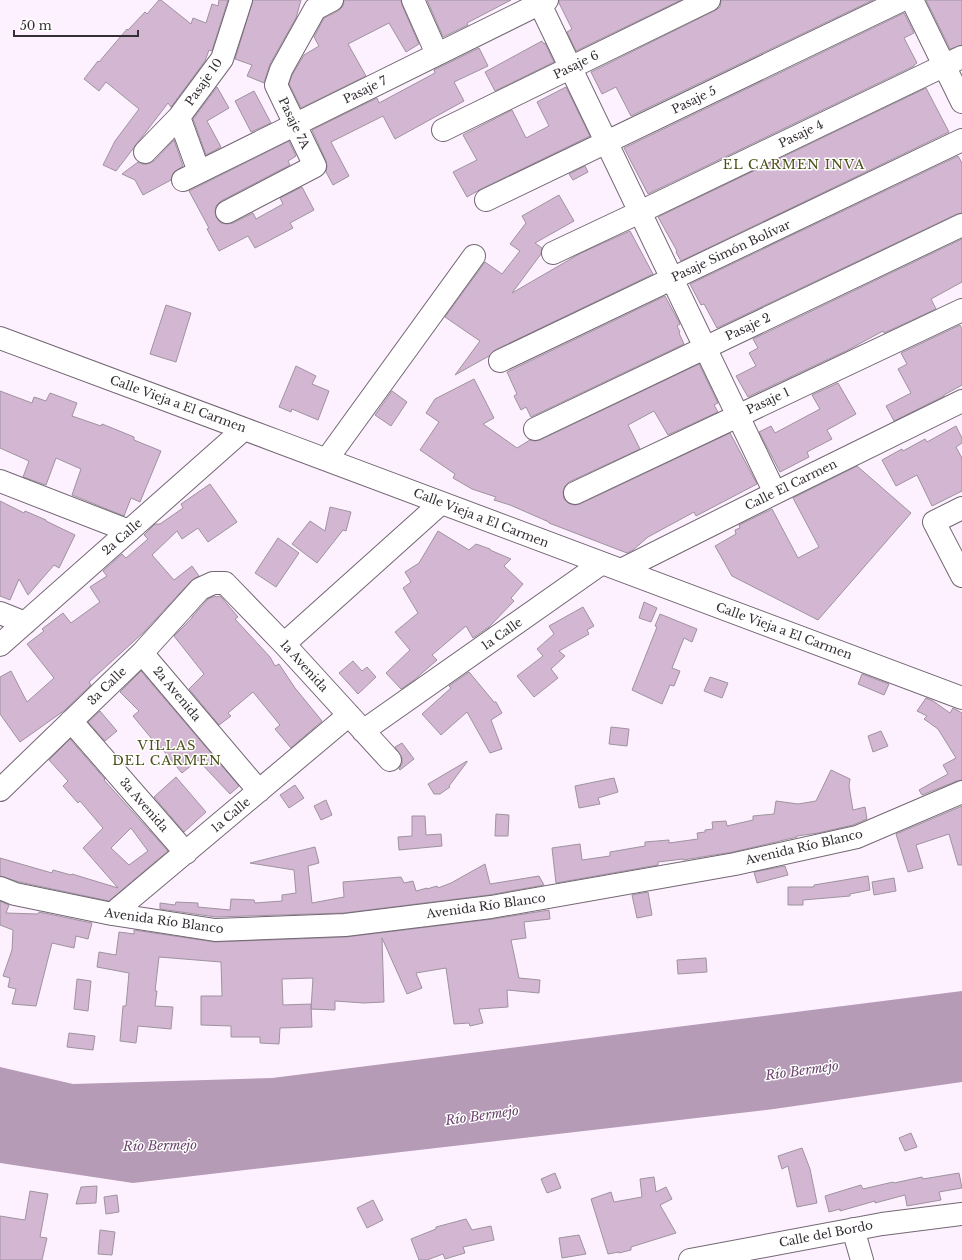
<svg xmlns="http://www.w3.org/2000/svg" width="962" height="1260" viewBox="0 0 962 1260" font-family="'Libre Baskerville',serif">
<rect width="100%" height="100%" fill="#fef1ff"/>
<path fill="#b69bb7" d="M 962,991 L 962,1082 L 774,1109 L 133,1183 L 0,1163 L 0,1067 L 73,1084 L 272,1078 Z"/>
<path fill="#d2b6d2" stroke="#9f939f" fill-rule="evenodd" d="M 159,0 L 161,0 L 191,24 L 193,18 L 206,23 L 212,4 L 218,6 L 219,0 L 228,0 L 212,51 L 209,50 L 205,61 L 171,107 L 168,103 L 116,171 L 103,165 L 115,141 L 139,109 L 106,82 L 99,91 L 84,79 L 98,61 L 99,62 L 127,29 L 128,30 L 145,12 L 147,14 Z
M 253,0 L 301,0 L 296,18 L 270,64 L 264,83 L 247,76 L 252,65 L 235,59 Z
M 344,0 L 401,0 L 402,5 L 419,44 L 406,52 L 389,23 L 348,44 L 366,76 L 301,108 L 289,84 L 292,75 L 304,55 L 319,46 L 314,37 L 324,18 L 338,11 L 343,6 Z
M 427,0 L 511,0 L 467,23 L 468,25 L 443,37 Z
M 559,0 L 681,0 L 576,51 L 567,32 L 572,29 L 559,3 Z
M 721,0 L 873,0 L 631,116 L 616,87 L 602,94 L 591,72 L 714,11 L 720,7 Z
M 926,0 L 962,0 L 962,45 L 950,49 Z
M 904,13 L 914,33 L 904,38 L 917,63 L 914,65 L 914,66 L 648,194 L 624,148 Z
M 542,41 L 544,44 L 545,43 L 554,62 L 495,91 L 485,72 Z
M 479,48 L 488,66 L 454,82 L 464,101 L 395,139 L 383,116 L 331,142 L 349,176 L 333,185 L 326,172 L 327,166 L 326,161 L 312,130 L 377,98 L 379,103 L 435,73 L 434,70 Z
M 217,87 L 229,108 L 207,121 L 221,147 L 206,155 L 193,119 Z
M 566,87 L 590,136 L 481,189 L 467,197 L 453,172 L 477,160 L 463,135 L 512,110 L 526,138 L 549,126 L 537,102 Z
M 926,88 L 949,132 L 681,261 L 676,252 L 677,251 L 658,217 Z
M 254,91 L 271,123 L 251,132 L 235,101 Z
M 174,140 L 183,166 L 173,173 L 171,180 L 143,195 L 135,180 L 122,174 L 138,162 L 142,164 L 148,164 L 154,161 Z
M 289,141 L 296,156 L 288,161 L 290,165 L 221,201 L 216,206 L 215,211 L 216,217 L 221,223 L 227,224 L 233,223 L 253,213 L 256,219 L 283,204 L 280,198 L 302,187 L 314,210 L 290,223 L 293,228 L 255,248 L 248,236 L 219,251 L 207,229 L 209,228 L 189,191 Z
M 958,156 L 962,163 L 962,213 L 957,214 L 717,328 L 704,304 L 701,305 L 690,284 Z
M 585,166 L 588,172 L 573,180 L 569,174 Z
M 559,195 L 574,221 L 535,243 L 542,248 L 541,254 L 512,293 L 581,253 L 630,231 L 653,274 L 495,350 L 489,356 L 455,375 L 480,341 L 445,317 L 485,262 L 502,274 L 520,251 L 510,244 L 526,223 L 522,216 Z
M 962,239 L 962,282 L 931,299 L 936,309 L 884,333 L 883,331 L 848,350 L 748,397 L 736,376 L 756,366 L 749,353 L 758,348 L 753,339 Z
M 665,296 L 680,324 L 677,326 L 680,332 L 679,333 L 684,344 L 531,417 L 526,407 L 521,410 L 514,396 L 517,394 L 507,372 Z
M 166,305 L 191,313 L 176,362 L 150,354 Z
M 960,325 L 962,329 L 962,385 L 944,395 L 944,396 L 894,421 L 886,406 L 911,393 L 898,369 L 907,364 L 901,353 Z
M 699,364 L 718,403 L 714,405 L 718,412 L 668,435 L 654,411 L 628,425 L 640,449 L 569,482 L 565,486 L 563,492 L 564,499 L 568,503 L 574,505 L 580,504 L 730,433 L 757,484 L 696,516 L 694,512 L 648,537 L 633,550 L 627,553 L 549,523 L 549,522 L 510,505 L 494,500 L 496,497 L 472,489 L 453,478 L 455,474 L 420,450 L 439,422 L 426,413 L 435,399 L 474,379 L 494,418 L 483,424 L 517,448 L 530,440 L 534,441 L 540,440 Z
M 296,366 L 316,376 L 312,384 L 329,391 L 318,420 L 292,409 L 291,412 L 279,407 Z
M 838,383 L 856,414 L 827,430 L 832,439 L 807,452 L 809,457 L 780,472 L 759,432 L 771,426 L 775,433 L 820,409 L 812,395 Z
M 0,391 L 32,403 L 34,397 L 46,401 L 50,393 L 77,403 L 72,416 L 101,426 L 102,424 L 117,430 L 134,437 L 134,440 L 161,451 L 140,502 L 131,498 L 124,516 L 72,495 L 81,469 L 56,458 L 46,485 L 23,477 L 29,461 L 0,448 Z
M 392,391 L 407,402 L 391,426 L 375,415 Z
M 956,426 L 962,438 L 962,443 L 956,447 L 962,458 L 962,491 L 932,506 L 917,475 L 896,486 L 882,460 L 902,449 L 903,451 L 925,439 L 927,442 Z
M 857,466 L 911,513 L 818,620 L 732,576 L 715,546 L 736,534 L 735,530 L 740,528 L 739,525 L 772,509 L 798,558 L 819,547 L 793,498 Z
M 210,484 L 237,522 L 208,542 L 198,528 L 182,539 L 177,531 L 152,555 L 174,580 L 192,566 L 199,576 L 191,581 L 144,632 L 89,682 L 91,685 L 65,710 L 20,742 L 0,714 L 0,677 L 11,671 L 27,702 L 54,678 L 27,644 L 44,631 L 42,629 L 63,613 L 71,623 L 100,602 L 90,587 L 107,576 L 103,571 L 122,554 L 126,558 L 148,539 L 144,535 L 155,524 L 160,524 L 183,508 L 181,504 Z
M 0,501 L 24,513 L 25,511 L 46,520 L 46,521 L 75,535 L 59,568 L 54,565 L 28,595 L 19,579 L 10,600 L 0,596 Z
M 330,507 L 351,512 L 346,531 L 343,530 L 317,563 L 292,544 L 310,521 L 325,531 Z
M 438,531 L 469,550 L 476,544 L 490,549 L 490,550 L 511,559 L 504,566 L 523,584 L 511,598 L 514,601 L 489,627 L 473,638 L 466,626 L 432,655 L 437,660 L 413,681 L 401,689 L 386,673 L 410,650 L 395,632 L 418,613 L 403,588 L 411,582 L 405,572 L 419,563 Z
M 278,538 L 299,553 L 276,587 L 255,573 Z
M 215,596 L 216,597 L 220,596 L 222,598 L 238,617 L 235,619 L 270,657 L 275,666 L 279,664 L 295,688 L 322,721 L 291,748 L 275,729 L 280,725 L 253,692 L 228,713 L 231,716 L 219,725 L 189,689 L 204,674 L 174,636 L 192,618 L 192,617 L 208,599 Z
M 644,602 L 657,608 L 651,622 L 639,618 Z
M 583,607 L 594,626 L 587,630 L 589,634 L 559,651 L 565,656 L 551,669 L 558,678 L 534,697 L 517,676 L 543,656 L 537,649 L 554,634 L 549,626 Z
M 660,614 L 697,629 L 692,642 L 684,638 L 672,668 L 680,671 L 674,686 L 670,685 L 662,704 L 632,690 L 657,627 L 655,626 Z
M 353,661 L 362,671 L 367,667 L 376,677 L 358,694 L 339,673 Z
M 141,671 L 239,786 L 230,794 L 198,760 L 182,773 L 162,749 L 161,750 L 133,716 L 139,711 L 120,692 Z
M 469,672 L 494,702 L 496,702 L 502,713 L 491,720 L 502,749 L 490,753 L 467,712 L 441,735 L 422,714 L 451,688 L 449,686 Z
M 862,674 L 889,684 L 884,695 L 858,684 Z
M 710,677 L 728,683 L 722,698 L 704,691 Z
M 926,698 L 933,701 L 950,713 L 953,708 L 962,713 L 962,780 L 957,781 L 922,795 L 919,790 L 948,774 L 943,765 L 956,758 L 938,729 L 924,719 L 927,716 L 917,711 Z
M 100,711 L 117,731 L 105,741 L 88,722 Z
M 611,727 L 629,729 L 627,746 L 609,744 Z
M 881,731 L 888,746 L 873,752 L 868,736 Z
M 70,739 L 105,779 L 104,780 L 168,851 L 109,901 L 19,882 L 0,876 L 0,858 L 52,873 L 53,870 L 71,875 L 72,874 L 118,888 L 83,848 L 103,828 L 80,801 L 78,803 L 63,786 L 68,781 L 49,760 ZM 131,828 L 148,851 L 129,865 L 111,848 Z
M 402,743 L 414,759 L 400,770 L 399,769 L 402,764 L 402,758 L 395,747 Z
M 467,761 L 467,762 L 449,786 L 450,787 L 440,794 L 434,794 L 428,784 Z
M 831,770 L 850,779 L 849,786 L 853,810 L 865,807 L 867,819 L 853,825 L 818,833 L 797,836 L 797,837 L 733,852 L 683,860 L 683,859 L 658,862 L 658,865 L 556,883 L 552,848 L 580,844 L 582,860 L 610,856 L 610,852 L 645,846 L 645,842 L 669,840 L 669,843 L 698,839 L 697,833 L 705,832 L 705,830 L 713,829 L 712,822 L 726,821 L 727,826 L 753,820 L 753,816 L 774,814 L 776,801 L 798,804 L 816,801 Z
M 176,777 L 206,812 L 184,832 L 154,797 Z
M 614,778 L 618,792 L 598,798 L 600,804 L 579,808 L 575,786 Z
M 295,785 L 304,798 L 289,808 L 280,795 Z
M 326,800 L 332,815 L 321,820 L 314,806 Z
M 962,806 L 962,865 L 958,865 L 949,834 L 916,845 L 923,868 L 908,872 L 896,834 Z
M 496,814 L 509,815 L 508,836 L 495,836 Z
M 412,816 L 425,816 L 426,835 L 441,834 L 442,846 L 399,850 L 398,837 L 412,836 Z
M 315,847 L 319,863 L 308,866 L 312,903 L 344,897 L 343,882 L 401,877 L 404,883 L 413,881 L 416,891 L 427,888 L 427,889 L 437,886 L 438,888 L 451,883 L 485,864 L 490,884 L 539,876 L 544,885 L 489,895 L 344,913 L 216,917 L 160,909 L 160,903 L 175,905 L 176,902 L 198,903 L 198,907 L 230,910 L 231,899 L 254,900 L 255,903 L 282,901 L 282,895 L 296,893 L 294,870 L 250,863 Z
M 785,866 L 788,875 L 757,883 L 754,872 Z
M 868,876 L 870,890 L 850,894 L 850,896 L 803,900 L 803,905 L 788,905 L 788,887 L 814,887 L 814,885 Z
M 894,878 L 896,891 L 874,895 L 872,882 Z
M 648,892 L 652,915 L 637,918 L 632,895 Z
M 0,901 L 9,905 L 6,913 L 38,914 L 39,912 L 92,923 L 88,939 L 76,936 L 74,948 L 52,943 L 36,1006 L 12,1004 L 16,989 L 8,987 L 10,978 L 3,976 L 12,950 L 13,930 L 0,925 Z
M 549,910 L 550,919 L 524,922 L 526,938 L 511,940 L 519,978 L 540,980 L 539,993 L 507,990 L 508,1007 L 479,1009 L 483,1023 L 470,1026 L 469,1023 L 454,1024 L 446,968 L 416,973 L 422,988 L 407,994 L 382,938 L 384,1002 L 364,1003 L 335,1001 L 335,1010 L 311,1009 L 313,978 L 282,979 L 283,1005 L 311,1004 L 312,1027 L 280,1028 L 279,1044 L 260,1043 L 260,1037 L 231,1037 L 231,1026 L 201,1025 L 201,996 L 222,996 L 221,962 L 159,957 L 155,991 L 157,991 L 155,1006 L 173,1007 L 171,1029 L 138,1026 L 136,1043 L 120,1041 L 123,1006 L 126,1006 L 129,973 L 97,967 L 99,952 L 116,955 L 119,932 L 134,934 L 134,930 L 215,942 L 346,937 L 493,919 Z
M 706,958 L 707,972 L 678,974 L 677,960 Z
M 77,979 L 91,981 L 88,1011 L 74,1009 Z
M 69,1033 L 95,1036 L 93,1050 L 67,1047 Z
M 911,1133 L 917,1147 L 905,1151 L 899,1138 Z
M 802,1148 L 810,1169 L 817,1203 L 797,1207 L 788,1166 L 782,1169 L 778,1156 Z
M 555,1173 L 561,1188 L 547,1193 L 541,1179 Z
M 959,1173 L 962,1188 L 939,1192 L 941,1200 L 907,1206 L 905,1195 L 875,1203 L 875,1201 L 840,1211 L 840,1209 L 829,1212 L 825,1196 L 861,1185 L 863,1189 L 893,1182 L 894,1183 L 922,1177 L 923,1179 Z
M 654,1177 L 656,1192 L 666,1187 L 672,1199 L 660,1205 L 676,1233 L 631,1247 L 631,1250 L 619,1253 L 619,1252 L 608,1254 L 591,1199 L 611,1192 L 614,1202 L 642,1197 L 640,1179 Z
M 97,1186 L 96,1203 L 76,1204 L 81,1187 Z
M 30,1191 L 48,1194 L 40,1237 L 47,1238 L 42,1260 L 0,1260 L 0,1216 L 25,1220 Z
M 117,1195 L 119,1212 L 106,1214 L 104,1197 Z
M 373,1200 L 383,1220 L 367,1228 L 357,1208 Z
M 466,1219 L 472,1230 L 491,1226 L 494,1240 L 463,1247 L 465,1253 L 445,1259 L 443,1254 L 427,1260 L 419,1260 L 411,1239 L 436,1229 L 436,1227 Z
M 100,1230 L 115,1232 L 112,1255 L 98,1254 Z
M 579,1235 L 586,1254 L 562,1258 L 559,1238 Z"/>
<g fill="none" stroke-linecap="round" stroke-linejoin="round">
<g stroke="#736773" stroke-width="24">
<path id="minor" d="M 413,0 L 437,54
M 538,0 L 775,493
M 912,0 L 962,102
M 179,117 L 199,172
M 443,130 L 709,0
M 145,152 L 179,117 L 222,59 L 241,0
M 183,180 L 547,0
M 486,200 L 902,0
M 227,212 L 315,166 L 276,85 L 281,70 L 315,9 L 332,0
M 553,253 L 640,212 L 962,57
M 0,338 C 321,457 641,578 962,698
M 500,361 L 962,140
M 535,429 L 962,225
M 327,459 L 474,256
M 0,481 L 129,531
M 575,493 L 962,310
M 962,508 L 934,522 L 962,576
M 621,570 L 775,493 L 962,401
M 0,613 L 25,623
M 284,644 L 441,503
M 0,645 L 244,429
M 142,653 L 259,791
M 71,721 L 186,853
M 363,731 L 602,563
M 0,790 L 142,653 L 200,589 L 213,583 L 225,583 L 284,644 L 390,760
M 0,888 L 15,894 L 112,914 L 215,930 L 345,925 L 491,907 L 735,864 L 857,837 L 962,792
M 112,914 L 349,715
M 853,1229 L 862,1260
M 690,1260 L 882,1224 L 962,1214"/>
</g>
<use href="#minor" stroke="#fff" stroke-width="22"/>
</g>
<g text-anchor="middle" stroke-width="3" stroke-linejoin="round" paint-order="stroke">
<g font-size="12" fill="#342f34" stroke="#fff">
<text transform="translate(576 65) rotate(-26)" y="4">Pasaje 6</text>
<text transform="translate(204 82) rotate(-55)" y="4">Pasaje 10</text>
<text transform="translate(365 90) rotate(-26)" y="4">Pasaje 7</text>
<text transform="translate(694 100) rotate(-26)" y="4">Pasaje 5</text>
<text transform="translate(294 123) rotate(64)" y="4">Pasaje 7A</text>
<text transform="translate(801 134) rotate(-26)" y="4">Pasaje 4</text>
<text transform="translate(731 251) rotate(-25)" y="4">Pasaje Simón Bolívar</text>
<text transform="translate(748 327) rotate(-25)" y="4">Pasaje 2</text>
<text transform="translate(768 401) rotate(-25)" y="4">Pasaje 1</text>
<text transform="translate(178 404) rotate(20)" y="4">Calle Vieja a El Carmen</text>
<text transform="translate(791 485) rotate(-26)" y="4">Calle El Carmen</text>
<text transform="translate(481 518) rotate(21)" y="4">Calle Vieja a El Carmen</text>
<text transform="translate(122 537) rotate(-41)" y="4">2a Calle</text>
<text transform="translate(784 631) rotate(20)" y="4">Calle Vieja a El Carmen</text>
<text transform="translate(502 634) rotate(-35)" y="4">1a Calle</text>
<text transform="translate(304 666) rotate(48)" y="4">1a Avenida</text>
<text transform="translate(107 686) rotate(-44)" y="4">3a Calle</text>
<text transform="translate(177 694) rotate(50)" y="4">2a Avenida</text>
<text transform="translate(144 805) rotate(49)" y="4">3a Avenida</text>
<text transform="translate(231 815) rotate(-40)" y="4">1a Calle</text>
<text transform="translate(804 847) rotate(-13)" y="4">Avenida Río Blanco</text>
<text transform="translate(486 906) rotate(-8)" y="4">Avenida Río Blanco</text>
<text transform="translate(164 921) rotate(8)" y="4">Avenida Río Blanco</text>
<text transform="translate(826 1234) rotate(-11)" y="4">Calle del Bordo</text>
</g>
<g font-size="13" letter-spacing="1" fill="#4c5218" stroke="#fff">
<text x="794" y="169">EL CARMEN INVA</text>
<text x="167" y="750">VILLAS<tspan x="167" dy="15">DEL CARMEN</tspan></text>
</g>
<g font-size="13" font-style="italic" fill="#69436b" stroke="#fff">
<text transform="translate(802 1070) rotate(-8)" y="5">Río Bermejo</text>
<text transform="translate(482 1115) rotate(-8)" y="5">Río Bermejo</text>
<text transform="translate(160 1145) rotate(-1)" y="5">Río Bermejo</text>
</g>
</g>
<path d="M14 30v6h124v-6" fill="none" stroke="#342f34" stroke-width="2"/>
<text x="20" y="30" font-size="12" fill="#342f34" stroke="#ffffff" stroke-width="3" paint-order="stroke">50 m</text>
</svg>
